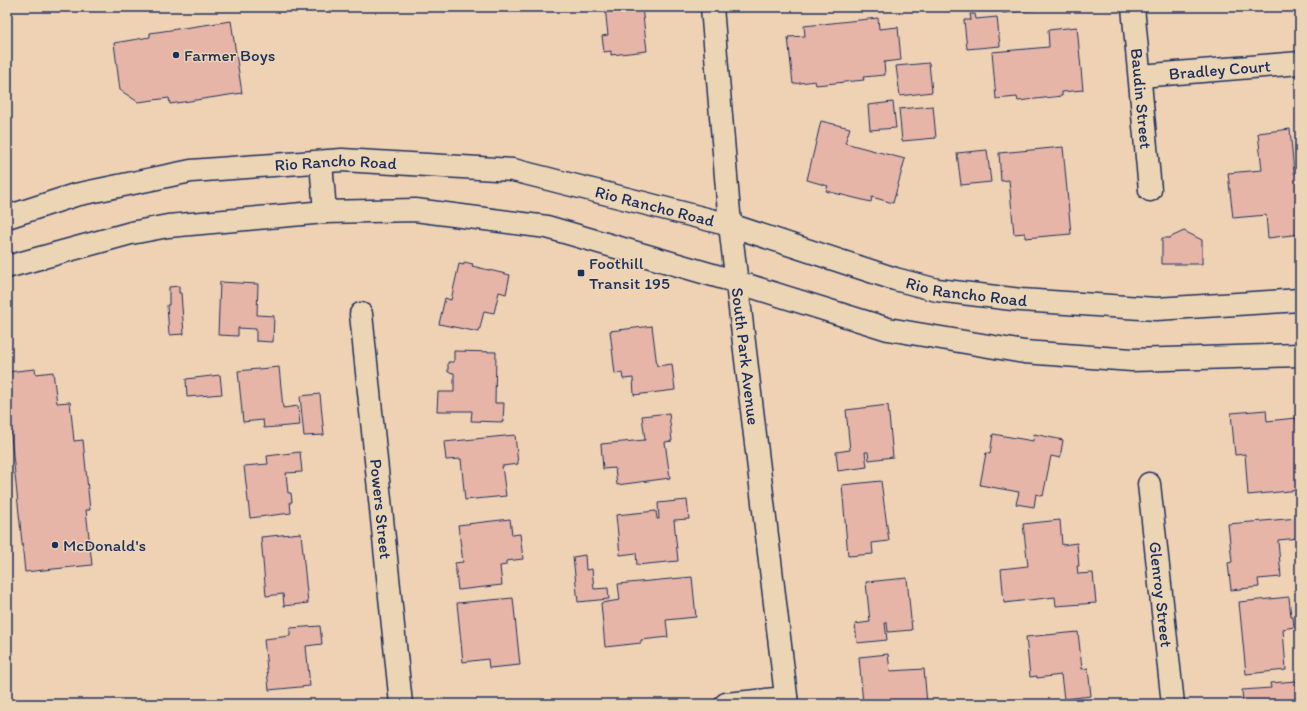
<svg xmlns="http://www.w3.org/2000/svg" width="1307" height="711" viewBox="0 0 1307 711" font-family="Itim,sans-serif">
<rect width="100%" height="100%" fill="#efd2b4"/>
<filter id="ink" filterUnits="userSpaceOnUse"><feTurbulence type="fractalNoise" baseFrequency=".025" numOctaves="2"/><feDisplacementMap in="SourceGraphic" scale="8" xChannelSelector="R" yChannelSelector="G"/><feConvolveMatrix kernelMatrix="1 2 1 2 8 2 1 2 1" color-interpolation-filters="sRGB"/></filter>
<g filter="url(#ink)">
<path fill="#e6b5a8" stroke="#1b2f5e" d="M 605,7 L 642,7 L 647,51 L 611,55 L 611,51 L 604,52 L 602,36 L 608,35 Z
M 1002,7 L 1063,7 L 1003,13 Z
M 970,14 L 975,14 L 976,19 L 997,17 L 1000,46 L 967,49 L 964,20 L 971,20 Z
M 878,18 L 879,29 L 898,27 L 901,60 L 884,62 L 885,75 L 863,77 L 864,80 L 816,85 L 815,81 L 793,84 L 788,37 L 805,36 L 804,26 Z
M 231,21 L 242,93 L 170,104 L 169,98 L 138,102 L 120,90 L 114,43 L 150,37 L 150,33 Z
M 1077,27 L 1083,90 L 1062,92 L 1062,96 L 1018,101 L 1017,97 L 996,99 L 992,52 L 1049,47 L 1048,30 Z
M 929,63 L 932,92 L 900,96 L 896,66 Z
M 893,102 L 896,128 L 870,130 L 868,105 Z
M 933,106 L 936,138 L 902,141 L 899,109 Z
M 821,121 L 850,128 L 845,143 L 905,159 L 893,203 L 872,197 L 871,202 L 826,191 L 828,186 L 807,180 Z
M 1290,129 L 1294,173 L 1300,172 L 1300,194 L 1296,194 L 1300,234 L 1268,238 L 1266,215 L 1233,218 L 1228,173 L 1262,170 L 1258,133 Z
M 1063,147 L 1071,234 L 1025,238 L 1025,233 L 1014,234 L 1009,180 L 1001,181 L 999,153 Z
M 987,150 L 991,182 L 961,185 L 957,153 Z
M 1184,231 L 1202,240 L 1202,264 L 1162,264 L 1162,238 L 1169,238 Z
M 464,262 L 473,264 L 472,266 L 510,275 L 506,294 L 499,292 L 494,313 L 484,311 L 479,332 L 439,324 L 445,298 L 451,300 L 459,264 L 464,265 Z
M 220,282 L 258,284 L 257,315 L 274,316 L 273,342 L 256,341 L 256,329 L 238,328 L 238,336 L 218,335 Z
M 179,286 L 179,293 L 181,293 L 184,334 L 169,335 L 167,305 L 169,305 L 169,287 Z
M 652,326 L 657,366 L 672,364 L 675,390 L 634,395 L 633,378 L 623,379 L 622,373 L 615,374 L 610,331 Z
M 454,351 L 496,352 L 495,403 L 504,403 L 503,422 L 471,421 L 472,411 L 437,411 L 438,392 L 454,392 L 454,373 L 448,372 L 448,362 L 454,362 Z
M 279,367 L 283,408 L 298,406 L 300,425 L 264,428 L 263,420 L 243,422 L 238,371 Z
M 35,369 L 36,374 L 53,372 L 57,403 L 70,402 L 74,441 L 83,440 L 90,510 L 86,510 L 92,565 L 25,572 L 9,416 L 7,416 L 7,372 Z
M 220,375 L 222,394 L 187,397 L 186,379 Z
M 320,394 L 324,435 L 304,436 L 300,396 Z
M 888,405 L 893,457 L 869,460 L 868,452 L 865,452 L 867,467 L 838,471 L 836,452 L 850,450 L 846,410 Z
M 1266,410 L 1267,421 L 1296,418 L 1300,439 L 1300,490 L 1248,495 L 1245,454 L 1235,455 L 1231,413 Z
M 669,413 L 672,441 L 665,442 L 670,478 L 617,485 L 615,468 L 603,469 L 601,444 L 645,440 L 642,416 Z
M 993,434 L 1033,441 L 1034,434 L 1063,440 L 1060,458 L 1051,456 L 1043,496 L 1036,494 L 1034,507 L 1016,504 L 1019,492 L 980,485 L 986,453 L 990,454 Z
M 515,435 L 518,464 L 502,466 L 506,496 L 465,500 L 461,459 L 446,460 L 444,442 Z
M 300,452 L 302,472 L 286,473 L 288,493 L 291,493 L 292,502 L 290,502 L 291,513 L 250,518 L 244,466 L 268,464 L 267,456 Z
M 881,481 L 889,541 L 872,543 L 873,554 L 848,556 L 842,485 Z
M 687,500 L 689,519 L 674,520 L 678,561 L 637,565 L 636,553 L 620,555 L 616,515 L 656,511 L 657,519 L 659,519 L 658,503 Z
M 1298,518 L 1299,538 L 1278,540 L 1281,577 L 1258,579 L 1259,587 L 1231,590 L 1228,563 L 1232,562 L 1228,524 Z
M 510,519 L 512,535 L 520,534 L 523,559 L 506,561 L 506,565 L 500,566 L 502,585 L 458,590 L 455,563 L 463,562 L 458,525 Z
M 1060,520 L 1062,545 L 1077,543 L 1079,566 L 1077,566 L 1078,574 L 1093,573 L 1096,603 L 1056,606 L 1055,597 L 1004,603 L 1001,569 L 1028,566 L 1023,524 Z
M 301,533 L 308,603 L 284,606 L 283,594 L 266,596 L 261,537 Z
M 585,555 L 586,570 L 592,569 L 594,589 L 608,588 L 609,599 L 578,602 L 573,557 Z
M 692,577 L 696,617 L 666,620 L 668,637 L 641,640 L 641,643 L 605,647 L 601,603 L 620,600 L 618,584 Z
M 907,578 L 912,630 L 888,632 L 887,623 L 885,623 L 887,640 L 857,643 L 855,624 L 870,622 L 866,582 Z
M 1289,597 L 1291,617 L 1293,617 L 1294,627 L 1283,629 L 1286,670 L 1246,674 L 1239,602 Z
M 513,598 L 520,665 L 489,668 L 488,659 L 463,662 L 457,603 Z
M 320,626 L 322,644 L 306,646 L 310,686 L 269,690 L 264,639 L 290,636 L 290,628 Z
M 1078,632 L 1082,669 L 1088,668 L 1091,696 L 1064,699 L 1061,675 L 1037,678 L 1037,676 L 1030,677 L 1026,637 Z
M 888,654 L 890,671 L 924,669 L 927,704 L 863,704 L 859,657 Z
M 1296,681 L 1300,704 L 1243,704 L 1242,690 L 1271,688 L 1270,683 Z"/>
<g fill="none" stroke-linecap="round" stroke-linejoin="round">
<g stroke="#1b2f5e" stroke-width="25">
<g id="minor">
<path id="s1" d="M 1133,7 L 1150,190"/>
<path id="s2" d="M 1140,76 L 1300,63"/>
<path id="s3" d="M 361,314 L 401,704"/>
<path id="s4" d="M 1149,484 L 1173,704"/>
<path d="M 726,704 L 786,698"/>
</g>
</g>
<g stroke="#1b2f5e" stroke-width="25">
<g id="tertiary">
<path id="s5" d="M 712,7 L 730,225 L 787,704"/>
</g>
</g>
<g stroke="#1b2f5e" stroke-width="25">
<g id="primary">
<path d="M 321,162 L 325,212"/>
<path id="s6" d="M 7,217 L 75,195 L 191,171 L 342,160 L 513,170 L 730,225 L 895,279 L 937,290 L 1021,300 L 1156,309 L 1300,300"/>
<path d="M 7,267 L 131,233 L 168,226 L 325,212 L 415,210 L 547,227 L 737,282 L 888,329 L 1024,352 L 1132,360 L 1300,355"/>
</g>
</g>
<use href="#minor" stroke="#ecd5b5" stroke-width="22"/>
<use href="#tertiary" stroke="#ecd5b5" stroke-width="22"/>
<use href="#primary" stroke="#ecd5b5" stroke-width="22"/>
</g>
</g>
<g fill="#1b2f5e" stroke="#ecd5b5" stroke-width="1.5">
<circle cx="176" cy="55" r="4"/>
<rect x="577" y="269" width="8" height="8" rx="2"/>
<circle cx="55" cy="545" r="4"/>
</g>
<g text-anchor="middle" stroke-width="3" stroke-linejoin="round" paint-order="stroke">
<g font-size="17" fill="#1b2f5e" stroke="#ecd5b5" text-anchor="start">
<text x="184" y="61">Farmer Boys</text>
<text x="589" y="269">Foothill<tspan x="589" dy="20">Transit 195</tspan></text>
<text x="63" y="551">McDonald's</text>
</g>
<g font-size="17" fill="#1b2f5e" stroke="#ecd5b5">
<text dy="6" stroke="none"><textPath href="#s2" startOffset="80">Bradley Court</textPath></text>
<text dy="6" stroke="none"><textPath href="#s1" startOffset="92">Baudin Street</textPath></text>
<text dy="6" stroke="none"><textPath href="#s6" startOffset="335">Rio Rancho Road</textPath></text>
<text dy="6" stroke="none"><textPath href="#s6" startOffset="659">Rio Rancho Road</textPath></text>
<text dy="6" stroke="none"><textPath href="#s6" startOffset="983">Rio Rancho Road</textPath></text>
<text dy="6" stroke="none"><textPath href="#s5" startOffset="351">South Park Avenue</textPath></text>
<text dy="6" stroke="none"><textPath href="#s3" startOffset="196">Powers Street</textPath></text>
<text dy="6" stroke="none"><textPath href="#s4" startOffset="111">Glenroy Street</textPath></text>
</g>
</g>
<rect width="1307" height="711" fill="none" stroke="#ecd5b5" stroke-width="24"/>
<rect x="12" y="12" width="1283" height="687" fill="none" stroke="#1b2f5e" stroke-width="1.5" filter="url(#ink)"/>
</svg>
